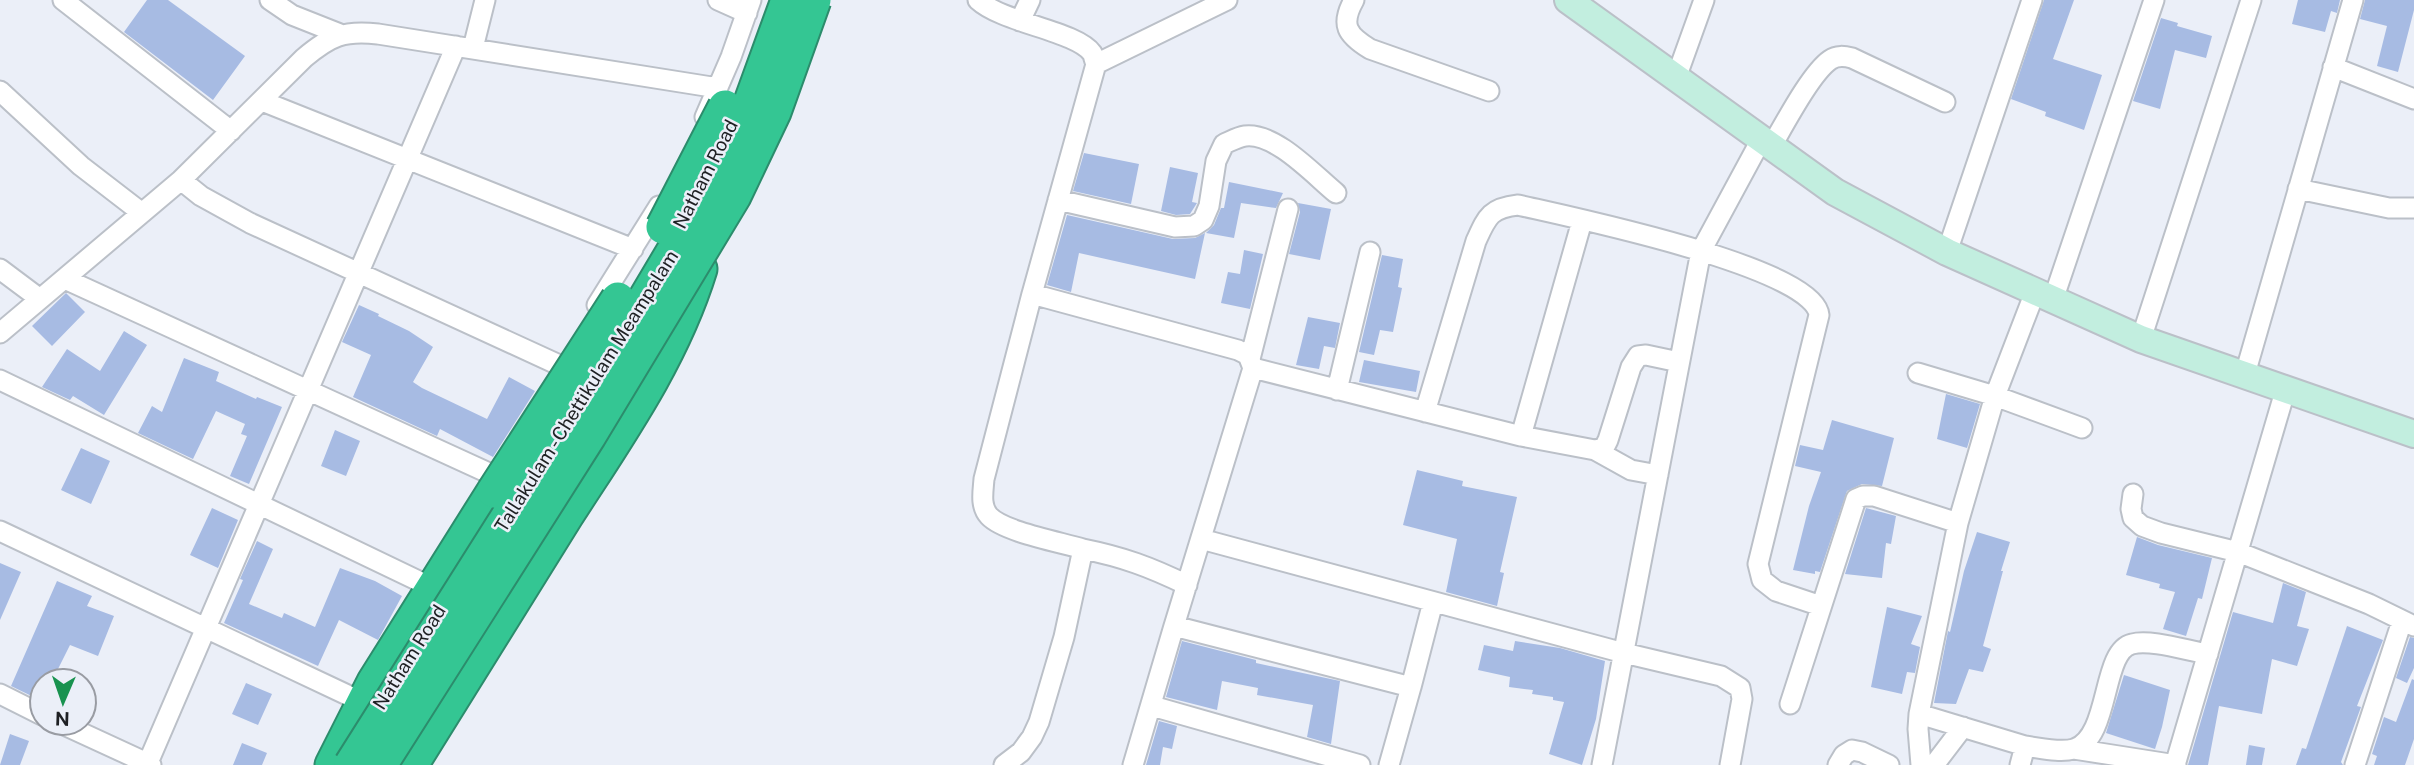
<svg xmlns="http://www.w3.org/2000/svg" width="2414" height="765" viewBox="0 0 2414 765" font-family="'Public Sans',sans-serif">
<rect width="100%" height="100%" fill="#ebeff8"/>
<path fill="#a7bbe3" d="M 147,0 L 168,0 L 245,56 L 213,100 L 124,32 Z
M 2044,0 L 2074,0 L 2053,59 L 2102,75 L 2084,130 L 2045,116 L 2046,112 L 2011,99 Z
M 2298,0 L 2340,0 L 2337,13 L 2331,11 L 2325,32 L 2292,24 Z
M 2365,0 L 2414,0 L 2414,10 L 2398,72 L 2377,66 L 2387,26 L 2360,19 Z
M 2161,18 L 2178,23 L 2177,26 L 2212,36 L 2206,58 L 2175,50 L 2160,109 L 2133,101 Z
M 1084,153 L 1139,164 L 1131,204 L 1073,191 Z
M 1170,167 L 1198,173 L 1192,202 L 1197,203 L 1190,214 L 1176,215 L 1161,211 Z
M 1229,182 L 1283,193 L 1276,208 L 1241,203 L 1234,238 L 1206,233 L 1214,225 L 1221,208 L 1224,208 Z
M 1298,203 L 1331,209 L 1320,260 L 1289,254 L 1300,212 Z
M 1067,215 L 1173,239 L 1195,238 L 1205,233 L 1195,279 L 1079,253 L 1071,292 L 1047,285 Z
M 1244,250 L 1263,254 L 1250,309 L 1221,303 L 1228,272 L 1240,274 Z
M 1382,255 L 1403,259 L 1398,287 L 1402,288 L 1393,332 L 1380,330 L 1374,355 L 1359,352 Z
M 66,293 L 85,312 L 52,346 L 32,326 Z
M 359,305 L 379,314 L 378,316 L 409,331 L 433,347 L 413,382 L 422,388 L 487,419 L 509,377 L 535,391 L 493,457 L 440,429 L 437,436 L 353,397 L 371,355 L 342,342 Z
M 1308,317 L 1340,323 L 1335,348 L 1324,346 L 1319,369 L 1296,365 Z
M 124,331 L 147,345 L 104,415 L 73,396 L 70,400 L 42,387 L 67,349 L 100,371 Z
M 184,358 L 219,372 L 216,381 L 256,399 L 257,397 L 282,407 L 249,484 L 230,476 L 247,436 L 241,434 L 245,424 L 216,411 L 193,459 L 138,433 L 152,406 L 162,412 Z
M 1364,360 L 1420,371 L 1416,392 L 1359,382 Z
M 1946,394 L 1980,404 L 1967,448 L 1937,439 Z
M 1832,420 L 1894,438 L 1882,486 L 1862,484 L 1847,491 L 1820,572 L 1815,571 L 1815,574 L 1793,570 L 1809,506 L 1821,472 L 1795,466 L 1800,445 L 1823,450 Z
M 335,430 L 360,441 L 346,476 L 321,466 Z
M 81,448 L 110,461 L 91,504 L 61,490 Z
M 1417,470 L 1463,481 L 1462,486 L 1517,497 L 1500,572 L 1504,573 L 1497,606 L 1446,592 L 1457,539 L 1403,525 Z
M 212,508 L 238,520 L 218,568 L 190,555 Z
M 1866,508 L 1896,516 L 1891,544 L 1886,543 L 1882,578 L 1845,574 Z
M 1977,532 L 2010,542 L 2001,571 L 2003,571 L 1983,646 L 1991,649 L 1983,672 L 1969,669 L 1956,704 L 1934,703 L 1948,631 L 1950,632 L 1964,571 Z
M 2137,537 L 2158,545 L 2212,558 L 2202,599 L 2198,598 L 2186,636 L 2163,629 L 2175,592 L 2159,588 L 2160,584 L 2126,575 Z
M 257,541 L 273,549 L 249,604 L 282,618 L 284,613 L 315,627 L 340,568 L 375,581 L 402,596 L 378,640 L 339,620 L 318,666 L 224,623 L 243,580 L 240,579 Z
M 0,563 L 21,572 L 0,620 Z
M 57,581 L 92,596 L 87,606 L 114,616 L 98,656 L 70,645 L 52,681 L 42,681 L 42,701 L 11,686 Z
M 2283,583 L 2306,592 L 2297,626 L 2309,629 L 2297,666 L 2272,659 L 2262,714 L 2219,706 L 2208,765 L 2188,765 L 2233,612 L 2273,623 Z
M 1887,607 L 1922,616 L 1911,644 L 1920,647 L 1915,673 L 1907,672 L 1902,694 L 1871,687 Z
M 2347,626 L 2383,640 L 2357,706 L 2361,707 L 2341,762 L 2343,765 L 2296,765 L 2302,748 L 2306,749 Z
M 2410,637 L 2414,638 L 2414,668 L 2407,683 L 2396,678 Z
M 1182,641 L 1256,660 L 1256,663 L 1340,681 L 1331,744 L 1307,737 L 1313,705 L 1257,695 L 1258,688 L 1222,681 L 1217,710 L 1166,697 Z
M 1515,641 L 1560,648 L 1605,661 L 1596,719 L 1582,765 L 1549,754 L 1564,702 L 1553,700 L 1553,697 L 1532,694 L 1533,690 L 1509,687 L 1510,677 L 1478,670 L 1484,645 L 1513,651 Z
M 2124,675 L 2170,690 L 2162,727 L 2155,749 L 2106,733 Z
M 2412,679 L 2414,680 L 2414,739 L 2405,765 L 2374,765 L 2377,756 L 2372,754 L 2384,717 L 2396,722 Z
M 246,683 L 272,694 L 258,725 L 232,714 Z
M 1159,721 L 1177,726 L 1172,749 L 1163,747 L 1160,765 L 1146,765 Z
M 10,734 L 29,741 L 20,765 L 0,765 Z
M 242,743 L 267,753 L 262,765 L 233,765 Z
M 2249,745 L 2265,748 L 2262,765 L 2246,765 Z"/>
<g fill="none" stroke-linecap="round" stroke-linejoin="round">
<g stroke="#bbc0c8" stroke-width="23">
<path id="street" d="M 63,0 L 231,131
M 270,0 L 292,15 L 340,34
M 718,0 L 747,13
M 978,0 C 1003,23 1076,31 1092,53 C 1094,56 1094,60 1096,64 L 1032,294 L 1238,350 L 1248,355 L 1253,368
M 1354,0 C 1340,25 1347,35 1370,49 L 1489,91
M 1020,21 L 1030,0
M 473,48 L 485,0
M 1096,64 L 1227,0
M 2333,67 L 2414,99
M 1676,78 L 1704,0
M 0,91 L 81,166 L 142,213
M 262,101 L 633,249
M 705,117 L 731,57 L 751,0
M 1771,147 C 1784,125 1811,73 1830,60 C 1837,55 1844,56 1852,58 L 1945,102
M 181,180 L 201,196 L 250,223 L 559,365 L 579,377
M 2298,189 L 2389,208 L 2414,208
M 1058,200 L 1175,227 L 1194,226 L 1203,220 L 1209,206 L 1216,161 L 1224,144 C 1231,141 1238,137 1245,136 C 1275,132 1314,175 1336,193
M 1947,252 L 2032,0
M 0,269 L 40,299
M 65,279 L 493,475
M 2053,300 L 2154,0
M 597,305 L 659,206
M 0,333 L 181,180 L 304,58 C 330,36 344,30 378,34 L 718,88
M 2141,339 L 2251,0
M 1250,359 L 1288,209
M 1918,373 L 1995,396 L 2082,428
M 2245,374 L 2353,0
M 0,380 L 427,585
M 1337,390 L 1370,252
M 1425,412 L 1476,241 C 1487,217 1490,208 1518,205 C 1565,216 1815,267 1819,315 L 1758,564 L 1762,580 L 1776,591 L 1821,606
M 1521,436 L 1582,221
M 1595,450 L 1631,470 L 1658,475
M 2133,494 L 2131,509 L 2133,518 L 2142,526 L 2161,533 L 2238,552 L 2369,604 L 2414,626
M 0,531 L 358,700
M 1201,539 L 1624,653 L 1721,676 L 1740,688 L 1742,699 L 1730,765
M 1083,549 C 1123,557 1150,567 1187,585
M 1174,626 L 1253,368 L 1521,436 L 1595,450 L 1604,448 L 1608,440 L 1631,367 L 1638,356 L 1646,355 L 1679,362
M 1411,687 L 1433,602
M 0,694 L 42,715
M 1790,704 L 1856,499 L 1863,496 L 1874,496 L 1958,523
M 1152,706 L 1360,765
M 1919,714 L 2025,746
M 60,723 L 151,765
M 2074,749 L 2176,765
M 147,765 L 456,46
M 1004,765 L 1021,752 L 1032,737 L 1039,722 L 1064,637 L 1083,549 C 1060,542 1004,532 989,516 C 980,506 983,492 984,479 L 1032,294
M 1133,765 L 1174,626 L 1411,687 L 1389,765
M 1602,765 L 1701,251 L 1761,140
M 1838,765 L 1844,755 L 1852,750 L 1862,752 L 1889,765
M 1921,765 L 1918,729 L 1919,714 L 1958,523 L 1995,396 L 2035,292
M 1934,765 L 1963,727
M 2020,765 L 2025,746 C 2041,748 2059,753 2074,749 C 2111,737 2101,651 2132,644 C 2151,639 2188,651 2208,654
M 2175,765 L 2286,388
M 2355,765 L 2402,621"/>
</g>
<g stroke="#bbc0c8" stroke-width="30">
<path id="secondary" d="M 1568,0 L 1835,192 L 1947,252 L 2141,339 L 2414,434"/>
</g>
<g stroke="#2c8c6c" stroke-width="37">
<path id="highway" d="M 332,765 L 374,682 L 494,491
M 411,765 C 462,682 514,599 566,516 C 617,437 672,360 700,269"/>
</g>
<use href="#street" stroke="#fff" stroke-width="19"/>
<use href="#secondary" stroke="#c2eedf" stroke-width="26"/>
<use href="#highway" stroke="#34c693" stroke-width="33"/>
<g stroke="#2c8c6c" stroke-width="37" stroke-linecap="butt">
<path id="highway-bridge" d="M 663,227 L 725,107
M 494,491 L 618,299
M 351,765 L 638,311 L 711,188 L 744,121 L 788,0
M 380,765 L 589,436 L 734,196 L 774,112 L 814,0"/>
</g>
<use href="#highway-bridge" stroke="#34c693" stroke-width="33"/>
</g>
<g text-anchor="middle" stroke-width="5" stroke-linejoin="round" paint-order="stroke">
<g font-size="19" fill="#1e2023" stroke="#ebeff8">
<text transform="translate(705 174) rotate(-63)" y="7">Natham Road</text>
<text transform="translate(586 391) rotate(-58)" y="7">Tallakulam - Chettikulam Meampalam</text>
<text transform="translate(409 657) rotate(-58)" y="7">Natham Road</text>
</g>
</g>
<g transform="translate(63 702) rotate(182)"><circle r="33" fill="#ebeff8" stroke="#999ca3" stroke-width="2"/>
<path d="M0-5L12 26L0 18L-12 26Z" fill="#18924f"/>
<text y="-10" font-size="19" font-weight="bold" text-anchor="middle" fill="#1e2023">N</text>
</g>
</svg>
